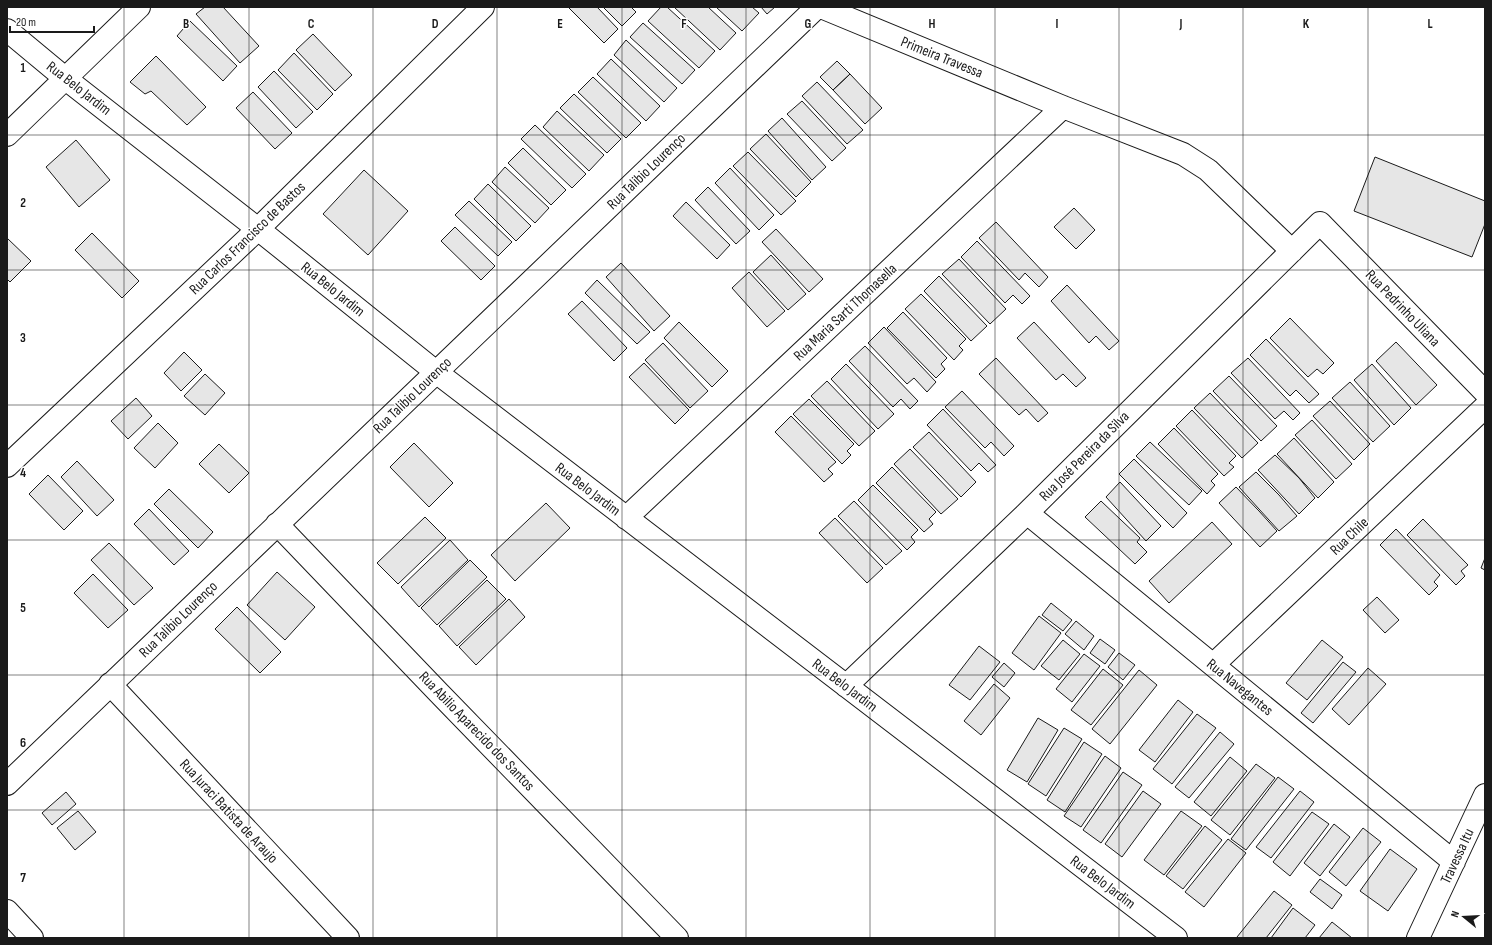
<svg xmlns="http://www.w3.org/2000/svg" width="1492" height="945" viewBox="0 0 1492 945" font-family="'Sofia Sans Condensed',sans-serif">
<rect width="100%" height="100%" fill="#fff"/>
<path fill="#e6e6e6" stroke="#1a1a1a" d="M 205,7 L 223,7 L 259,46 L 240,63 L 196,14 Z
M 568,7 L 597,7 L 618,29 L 604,43 Z
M 603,7 L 631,7 L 636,12 L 622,26 Z
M 661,7 L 667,7 L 715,51 L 699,68 L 648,21 Z
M 674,7 L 708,7 L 736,33 L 720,50 Z
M 716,7 L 752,7 L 759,13 L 742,31 Z
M 761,7 L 775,7 L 767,14 Z
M 190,21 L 237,66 L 223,81 L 177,36 Z
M 643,23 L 695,70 L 682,84 L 630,37 Z
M 313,34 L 352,75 L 335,91 L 296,50 Z
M 626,40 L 677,88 L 664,102 L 614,55 Z
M 294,53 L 333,94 L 317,110 L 278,70 Z
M 156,56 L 206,107 L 187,125 L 151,91 L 145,94 L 130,82 Z
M 611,59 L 660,106 L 646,121 L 597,74 Z
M 837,61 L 850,74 L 833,90 L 820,77 Z
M 274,71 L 313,112 L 296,128 L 258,87 Z
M 850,74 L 882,108 L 865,124 L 833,90 Z
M 593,77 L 641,123 L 626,138 L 578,92 Z
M 817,82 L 863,130 L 847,144 L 802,96 Z
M 253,92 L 292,133 L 275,149 L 236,108 Z
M 574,94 L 621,139 L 607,153 L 560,108 Z
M 802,101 L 846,148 L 832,161 L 787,114 Z
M 557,111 L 604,155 L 589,171 L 543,127 Z
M 782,118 L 826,167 L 812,180 L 768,131 Z
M 535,125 L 586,174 L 572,188 L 521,139 Z
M 766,134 L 811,182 L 796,197 L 750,149 Z
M 76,140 L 110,180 L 79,207 L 46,167 Z
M 523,148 L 566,190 L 551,205 L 508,163 Z
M 748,152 L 796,201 L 781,215 L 733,166 Z
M 1375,157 L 1485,201 L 1485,224 L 1472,257 L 1354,211 Z
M 505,167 L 549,208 L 535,223 L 492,182 Z
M 730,168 L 774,215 L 759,230 L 715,183 Z
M 364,170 L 408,211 L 368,255 L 323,214 Z
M 488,184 L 531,226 L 516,241 L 474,199 Z
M 708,187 L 750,231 L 736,244 L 695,200 Z
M 469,201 L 512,242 L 498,256 L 455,215 Z
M 686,202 L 730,245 L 717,259 L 673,216 Z
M 1074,208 L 1095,230 L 1076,249 L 1054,227 Z
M 996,222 L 1048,277 L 1039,287 L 1025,273 L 1019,280 L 979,238 Z
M 455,227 L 495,266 L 481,280 L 441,241 Z
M 776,229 L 823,279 L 809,292 L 762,242 Z
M 92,233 L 139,281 L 122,298 L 75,250 Z
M 7,238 L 31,261 L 10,282 L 7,279 Z
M 977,241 L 1030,296 L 1022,304 L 1013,295 L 1005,303 L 961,257 Z
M 771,255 L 806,294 L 788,310 L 753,272 Z
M 959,259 L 1006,309 L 990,324 L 942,274 Z
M 621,263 L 670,316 L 654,331 L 606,277 Z
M 749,272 L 785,311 L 767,327 L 732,288 Z
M 939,276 L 987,326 L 971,341 L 924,291 Z
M 597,280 L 650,332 L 637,344 L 585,293 Z
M 1067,285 L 1119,341 L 1109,350 L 1096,336 L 1089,343 L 1051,301 Z
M 921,294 L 966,339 L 959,346 L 963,350 L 954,360 L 905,309 Z
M 582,301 L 627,348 L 614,361 L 568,314 Z
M 903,312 L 947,358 L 941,364 L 945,369 L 936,378 L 887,328 Z
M 1290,318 L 1334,363 L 1323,374 L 1317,369 L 1308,377 L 1270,338 Z
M 679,322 L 728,371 L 712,387 L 664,338 Z
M 1034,322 L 1086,378 L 1076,387 L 1063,374 L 1056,380 L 1017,338 Z
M 884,327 L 936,382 L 927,392 L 914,378 L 907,384 L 868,343 Z
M 1266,339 L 1319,394 L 1309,403 L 1296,390 L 1290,396 L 1250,355 Z
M 1396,342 L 1437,385 L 1416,405 L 1376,361 Z
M 663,343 L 708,391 L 690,408 L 645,360 Z
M 865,346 L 918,401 L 910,409 L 901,399 L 893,407 L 849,361 Z
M 184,352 L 202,370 L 181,391 L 164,373 Z
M 996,358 L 1048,413 L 1038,422 L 1026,409 L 1019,415 L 979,374 Z
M 1248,358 L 1300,413 L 1293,420 L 1284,411 L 1275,419 L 1231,373 Z
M 644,363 L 689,410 L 675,424 L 629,377 Z
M 846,364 L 894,414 L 878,429 L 831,379 Z
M 1372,364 L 1411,408 L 1394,425 L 1354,380 Z
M 205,374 L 225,393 L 205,415 L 184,396 Z
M 1229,376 L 1277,426 L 1261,441 L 1213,391 Z
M 827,381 L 875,431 L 859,446 L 811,396 Z
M 1350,382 L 1390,426 L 1373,442 L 1332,398 Z
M 962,391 L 1014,446 L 1004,456 L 991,442 L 985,448 L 945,407 Z
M 1210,393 L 1258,443 L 1242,458 L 1194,408 Z
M 136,398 L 152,416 L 128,439 L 111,421 Z
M 809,399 L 854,444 L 847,451 L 851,455 L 842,464 L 793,414 Z
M 1330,401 L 1370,444 L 1354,460 L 1313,416 Z
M 943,409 L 996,465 L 988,472 L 979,463 L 971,471 L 927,425 Z
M 1192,410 L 1236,456 L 1229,463 L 1234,467 L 1224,476 L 1176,426 Z
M 791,416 L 836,462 L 828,469 L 833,474 L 824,482 L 775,432 Z
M 1312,420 L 1352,464 L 1336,479 L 1295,435 Z
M 158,423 L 178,443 L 155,468 L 134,448 Z
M 1174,428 L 1218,474 L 1211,481 L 1215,485 L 1207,494 L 1158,444 Z
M 929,432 L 976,482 L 961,497 L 913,447 Z
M 1294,438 L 1334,482 L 1318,498 L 1277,454 Z
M 1150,442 L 1202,491 L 1189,505 L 1136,456 Z
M 414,443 L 453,483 L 429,507 L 390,467 Z
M 219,444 L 249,473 L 229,493 L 199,464 Z
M 910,449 L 958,499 L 941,514 L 894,464 Z
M 1275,455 L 1299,478 L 1315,498 L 1299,514 L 1258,470 Z
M 1134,459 L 1187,513 L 1173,528 L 1119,474 Z
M 77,461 L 114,500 L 97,516 L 61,477 Z
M 892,467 L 936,512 L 929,519 L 933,524 L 924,532 L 876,483 Z
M 1256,472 L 1279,495 L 1297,516 L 1279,531 L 1239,487 Z
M 48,475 L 83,511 L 64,530 L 29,494 Z
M 1120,482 L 1161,526 L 1146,541 L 1106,497 Z
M 873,485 L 918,530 L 911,537 L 915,542 L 907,550 L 858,500 Z
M 1236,487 L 1259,511 L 1277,531 L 1260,547 L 1219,503 Z
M 169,489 L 213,532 L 198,548 L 154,504 Z
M 854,501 L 902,551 L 886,565 L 838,516 Z
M 1101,501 L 1140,538 L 1137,542 L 1147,552 L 1135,564 L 1085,517 Z
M 546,503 L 570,528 L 515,581 L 491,555 Z
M 149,509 L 189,551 L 174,565 L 134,524 Z
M 425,517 L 446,538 L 398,584 L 377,563 Z
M 835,518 L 883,568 L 867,583 L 819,533 Z
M 1423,519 L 1468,565 L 1461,571 L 1465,576 L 1456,585 L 1407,535 Z
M 1212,522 L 1232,544 L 1169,603 L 1149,581 Z
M 1396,529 L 1440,575 L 1434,582 L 1438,586 L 1429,595 L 1380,545 Z
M 450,540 L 468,560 L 419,607 L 401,587 Z
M 109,543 L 153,588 L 134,605 L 91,560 Z
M 1485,558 L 1485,570 L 1481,568 Z
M 470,560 L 487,577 L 437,625 L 421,608 Z
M 277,572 L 315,607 L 285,640 L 247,605 Z
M 93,574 L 128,610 L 108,628 L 74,593 Z
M 487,580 L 506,599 L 457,646 L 439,626 Z
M 1377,597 L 1399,620 L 1385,633 L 1363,610 Z
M 509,599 L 525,617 L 476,665 L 459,647 Z
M 1051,603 L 1072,620 L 1063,631 L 1042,615 Z
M 237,607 L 281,652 L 260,673 L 215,629 Z
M 1039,616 L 1061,633 L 1034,670 L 1012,653 Z
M 1076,621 L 1094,636 L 1084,650 L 1065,634 Z
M 1100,639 L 1115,650 L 1105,664 L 1090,653 Z
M 1063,640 L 1080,654 L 1059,680 L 1041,666 Z
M 1322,640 L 1343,657 L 1307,700 L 1286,683 Z
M 979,646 L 1000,662 L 970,700 L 949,685 Z
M 1119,653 L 1135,665 L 1123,680 L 1108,667 Z
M 1084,654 L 1100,666 L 1072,702 L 1056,689 Z
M 1343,662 L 1356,672 L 1313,723 L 1301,713 Z
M 1004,663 L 1015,673 L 1004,687 L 992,677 Z
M 1368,668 L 1386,684 L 1349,725 L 1332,709 Z
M 1103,669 L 1123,685 L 1091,725 L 1071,710 Z
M 1139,670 L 1157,685 L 1110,744 L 1092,729 Z
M 994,684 L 1010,698 L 981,735 L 964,721 Z
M 1178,700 L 1193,712 L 1155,762 L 1139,750 Z
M 1197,714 L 1216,728 L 1172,784 L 1153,769 Z
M 1038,718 L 1058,730 L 1027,782 L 1007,770 Z
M 1064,728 L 1082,739 L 1046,796 L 1028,784 Z
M 1220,732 L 1234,744 L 1189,798 L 1175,787 Z
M 1084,742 L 1102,754 L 1065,812 L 1047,800 Z
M 1105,756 L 1121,768 L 1081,827 L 1064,816 Z
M 1230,757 L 1247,771 L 1211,816 L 1194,802 Z
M 1256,764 L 1275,778 L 1230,835 L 1211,820 Z
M 1123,772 L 1142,785 L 1101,843 L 1083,830 Z
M 1278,777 L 1294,789 L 1246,850 L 1231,839 Z
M 1143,791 L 1161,804 L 1122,857 L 1105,844 Z
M 1300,791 L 1314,802 L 1271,858 L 1256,847 Z
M 66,792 L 76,804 L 52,825 L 42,813 Z
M 78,811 L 96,832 L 75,850 L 57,828 Z
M 1181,811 L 1202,826 L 1164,875 L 1144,860 Z
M 1312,812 L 1329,824 L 1290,876 L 1273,862 Z
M 1334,824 L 1350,837 L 1320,876 L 1304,863 Z
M 1205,826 L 1222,840 L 1183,889 L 1166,876 Z
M 1363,828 L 1381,842 L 1346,886 L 1329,872 Z
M 1228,839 L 1246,853 L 1204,907 L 1185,892 Z
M 1390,849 L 1417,869 L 1388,911 L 1360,891 Z
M 1320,879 L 1342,895 L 1332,909 L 1310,892 Z
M 1274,891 L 1292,905 L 1266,938 L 1238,938 L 1237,937 Z
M 1293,908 L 1315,925 L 1305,938 L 1271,938 Z
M 1332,922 L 1352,938 L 1319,938 Z"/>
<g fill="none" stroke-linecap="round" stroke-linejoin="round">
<g stroke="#1a1a1a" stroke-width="24">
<path id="minor" d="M 821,7 L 1063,107 L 1183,154 L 1208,170 L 1292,251
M 7,30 L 66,79 L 258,229 L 436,372 L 1176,938
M 7,135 L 139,7
M 7,466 L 258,229 L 483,7
M 1027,513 L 1454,862
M 626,518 L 1063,107
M 277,524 L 438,692 L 677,938
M 1213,665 L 1485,407
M 110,684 L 348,938
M 846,686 L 1027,513 L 1320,223 L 1485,392
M 7,784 L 817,7
M 7,911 L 32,938
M 1418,938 L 1485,795"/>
</g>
<use href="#minor" stroke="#fff" stroke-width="22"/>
</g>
<path fill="none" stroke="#1a1a1a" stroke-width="1" stroke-opacity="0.55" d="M 124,7 L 124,938M 249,7 L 249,938M 373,7 L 373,938M 497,7 L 497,938M 622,7 L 622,938M 746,7 L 746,938M 870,7 L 870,938M 995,7 L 995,938M 1119,7 L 1119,938M 1243,7 L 1243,938M 1368,7 L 1368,938M 7,135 L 1485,135M 7,270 L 1485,270M 7,405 L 1485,405M 7,540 L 1485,540M 7,675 L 1485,675M 7,810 L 1485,810"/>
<g text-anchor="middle" stroke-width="3" stroke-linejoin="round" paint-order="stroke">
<g font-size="15" fill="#1a1a1a" stroke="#fff">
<text transform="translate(942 57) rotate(22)" y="5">Primeira Travessa</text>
<text transform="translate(79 88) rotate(38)" y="5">Rua Belo Jardim</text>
<text transform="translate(646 171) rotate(-44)" y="5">Rua Talibio Lourenço</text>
<text transform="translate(247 238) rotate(-44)" y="5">Rua Carlos Francisco de Bastos</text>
<text transform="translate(333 289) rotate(39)" y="5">Rua Belo Jardim</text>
<text transform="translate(1403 308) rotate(46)" y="5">Rua Pedrinho Uliana</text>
<text transform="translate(845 312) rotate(-43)" y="5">Rua Maria Sarti Thomasella</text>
<text transform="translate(412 395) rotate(-44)" y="5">Rua Talibio Lourenço</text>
<text transform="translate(1084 456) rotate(-45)" y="5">Rua José Pereira da Silva</text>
<text transform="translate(588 489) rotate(37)" y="5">Rua Belo Jardim</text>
<text transform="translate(1349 536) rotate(-44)" y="5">Rua Chile</text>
<text transform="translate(178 619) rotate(-44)" y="5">Rua Talibio Lourenço</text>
<text transform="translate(845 685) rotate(37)" y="5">Rua Belo Jardim</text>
<text transform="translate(1240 687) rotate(39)" y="5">Rua Navegantes</text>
<text transform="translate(477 731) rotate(46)" y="5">Rua Abilio Aparecido dos Santos</text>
<text transform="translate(229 811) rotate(47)" y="5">Rua Juraci Batista de Araujo</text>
<text transform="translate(1457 856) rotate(-65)" y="5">Travessa Itu</text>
<text transform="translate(1103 882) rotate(37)" y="5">Rua Belo Jardim</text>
</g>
</g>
<g font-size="13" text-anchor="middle" font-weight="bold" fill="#1a1a1a" stroke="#fff" stroke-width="3" stroke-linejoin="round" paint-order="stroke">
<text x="186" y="28">B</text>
<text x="311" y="28">C</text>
<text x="435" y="28">D</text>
<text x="560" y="28">E</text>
<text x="684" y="28">F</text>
<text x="808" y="28">G</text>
<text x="932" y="28">H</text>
<text x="1057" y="28">I</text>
<text x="1181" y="28">J</text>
<text x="1306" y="28">K</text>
<text x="1430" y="28">L</text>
<text x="23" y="72">1</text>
<text x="23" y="207">2</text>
<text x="23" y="342">3</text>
<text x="23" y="477">4</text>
<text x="23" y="612">5</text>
<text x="23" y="747">6</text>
<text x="23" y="882">7</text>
</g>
<rect width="1492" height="945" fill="none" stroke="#1a1a1a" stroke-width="16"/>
<g transform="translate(1464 917) rotate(288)" stroke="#ffffff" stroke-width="3" paint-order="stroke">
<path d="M0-3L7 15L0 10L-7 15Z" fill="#1a1a1a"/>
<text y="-6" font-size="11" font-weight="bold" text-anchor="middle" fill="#1a1a1a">N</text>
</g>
<path d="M10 26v6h84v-6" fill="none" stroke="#1a1a1a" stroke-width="2"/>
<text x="16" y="26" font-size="12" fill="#1a1a1a" stroke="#ffffff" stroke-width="3" paint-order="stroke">20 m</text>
</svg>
